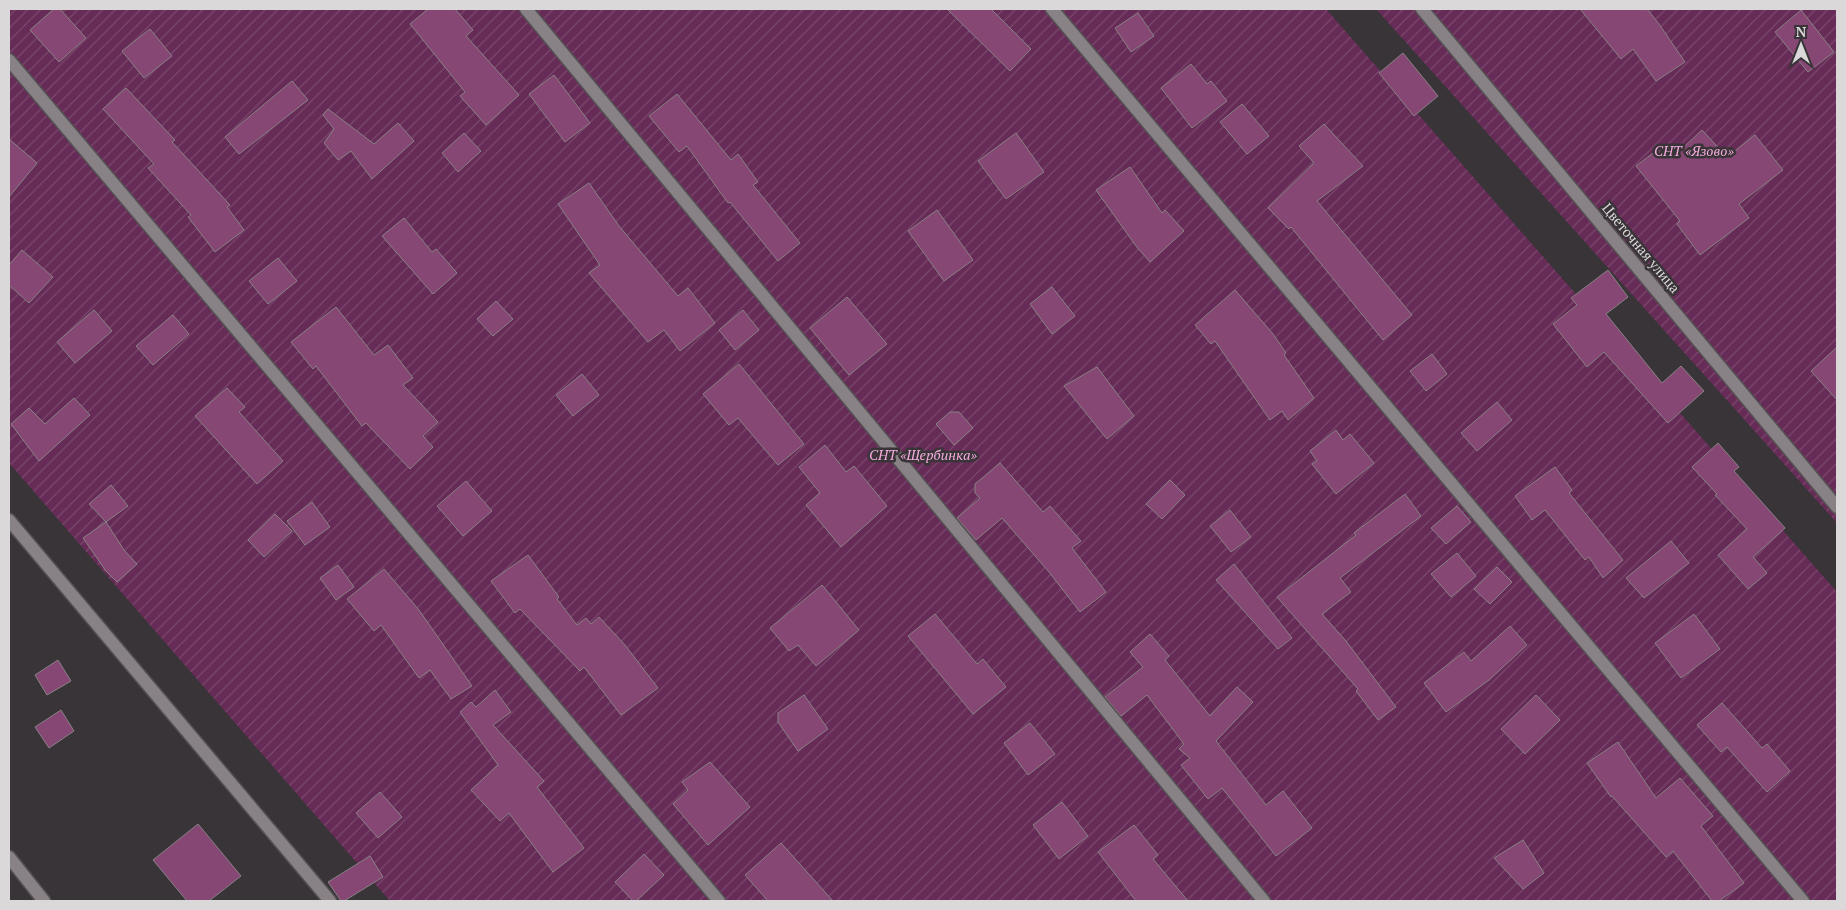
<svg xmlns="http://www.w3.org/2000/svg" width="1846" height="910" viewBox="0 0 1846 910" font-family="'PT Serif',serif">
<defs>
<pattern id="garden-furrows" width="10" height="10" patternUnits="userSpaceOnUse" patternTransform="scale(1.25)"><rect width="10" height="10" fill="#662b56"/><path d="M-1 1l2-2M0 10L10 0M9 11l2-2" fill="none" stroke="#7b496e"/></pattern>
</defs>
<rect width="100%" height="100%" fill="#393437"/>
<path fill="url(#garden-furrows)" d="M 9,9 L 1326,9 L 1837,592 L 1837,901 L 390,901 L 9,463 Z
M 1376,9 L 1837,9 L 1837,523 Z"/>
<path fill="#864774" stroke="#888285" d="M 54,9 L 60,9 L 86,38 L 59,62 L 30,30 Z
M 428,9 L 455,9 L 473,30 L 466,36 L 519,95 L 486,125 L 460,96 L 465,92 L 410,24 Z
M 947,9 L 991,9 L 1031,49 L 1010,71 Z
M 1580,9 L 1647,9 L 1659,24 L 1685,62 L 1656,81 L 1633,49 L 1621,59 Z
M 1801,10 L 1834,52 L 1808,72 L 1775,32 Z
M 1138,13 L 1154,36 L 1131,52 L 1115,28 Z
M 150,29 L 172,56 L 144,78 L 122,51 Z
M 1403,53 L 1438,96 L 1414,116 L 1379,73 Z
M 1191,64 L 1207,84 L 1211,81 L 1227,101 L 1192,128 L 1161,88 Z
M 554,75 L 590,123 L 565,142 L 529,94 Z
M 292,81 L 308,100 L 239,154 L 225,137 Z
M 126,88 L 175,140 L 172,142 L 230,205 L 227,207 L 244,230 L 215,252 L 188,217 L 191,215 L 148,168 L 154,164 L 103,109 Z
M 677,94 L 731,160 L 738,154 L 758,182 L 753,185 L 800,243 L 778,261 L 730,202 L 728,203 L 687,146 L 679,152 L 649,116 Z
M 1242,104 L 1269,136 L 1247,154 L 1220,122 Z
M 328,109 L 374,144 L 398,123 L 414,141 L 372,179 L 351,151 L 338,160 L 324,143 L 334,129 L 323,115 Z
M 1324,124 L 1363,166 L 1317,201 L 1412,315 L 1383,340 L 1291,227 L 1289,229 L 1268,208 L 1314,163 L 1299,146 Z
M 1702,130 L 1727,157 L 1755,135 L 1783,170 L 1739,204 L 1749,218 L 1700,255 L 1677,224 L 1680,221 L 1636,166 L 1661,147 L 1671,159 Z
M 464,133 L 481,151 L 458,172 L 442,153 Z
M 1016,133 L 1044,172 L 1006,199 L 978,161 Z
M 9,139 L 37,163 L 9,197 Z
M 1130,167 L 1162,213 L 1165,210 L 1184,231 L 1150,262 L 1136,246 L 1096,190 Z
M 589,183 L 619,226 L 678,296 L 688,288 L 715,323 L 680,351 L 664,330 L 648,342 L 589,273 L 600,265 L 558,204 Z
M 937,210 L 973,260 L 944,281 L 908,231 Z
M 404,218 L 432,252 L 436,249 L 457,273 L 433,294 L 382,236 Z
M 22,250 L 53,277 L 29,303 L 9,285 L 9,265 Z
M 278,258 L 297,281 L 268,304 L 249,281 Z
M 1608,270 L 1628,297 L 1606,314 L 1662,383 L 1681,366 L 1704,391 L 1668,423 L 1604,352 L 1587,367 L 1553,324 L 1577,305 L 1571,298 Z
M 1052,287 L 1075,316 L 1052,334 L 1030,304 Z
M 1235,290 L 1273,334 L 1286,353 L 1284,355 L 1314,398 L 1288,420 L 1282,411 L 1270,420 L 1215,341 L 1211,344 L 1195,325 Z
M 847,297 L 887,344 L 849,375 L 810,328 Z
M 496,301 L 513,319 L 493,336 L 477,319 Z
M 336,307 L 374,355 L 388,345 L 413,378 L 403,385 L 438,422 L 423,436 L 433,447 L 410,469 L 366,423 L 362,426 L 316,366 L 313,369 L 291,342 Z
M 94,310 L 112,331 L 75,363 L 57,342 Z
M 743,310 L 759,330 L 735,350 L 719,330 Z
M 173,315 L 189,334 L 153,365 L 136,346 Z
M 1837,347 L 1837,400 L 1811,371 Z
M 1432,354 L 1447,374 L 1426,391 L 1410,371 Z
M 739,364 L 804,444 L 778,465 L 738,418 L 729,425 L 703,394 Z
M 1097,367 L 1134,416 L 1107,439 L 1064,386 Z
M 582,374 L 599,395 L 573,416 L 556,395 Z
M 227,388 L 245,407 L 239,412 L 283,461 L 257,484 L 195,416 Z
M 74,398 L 90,415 L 39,461 L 11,424 L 29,408 L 45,424 Z
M 1497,402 L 1512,420 L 1477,451 L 1461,433 Z
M 950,412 L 959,412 L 973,428 L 954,445 L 936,424 Z
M 1336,430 L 1343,440 L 1350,434 L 1374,463 L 1336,494 L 1312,464 L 1317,461 L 1310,451 Z
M 1718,443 L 1739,467 L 1734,471 L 1785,528 L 1753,557 L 1767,573 L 1748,589 L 1718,555 L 1747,529 L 1715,495 L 1717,494 L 1692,467 Z
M 825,445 L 846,472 L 854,466 L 887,506 L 841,547 L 806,505 L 820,493 L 799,467 Z
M 1000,463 L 1043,512 L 1050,506 L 1081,541 L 1072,548 L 1106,592 L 1080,612 L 1049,572 L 1002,518 L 976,540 L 957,518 L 980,498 L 975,493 L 975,484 Z
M 1555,467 L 1572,490 L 1569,493 L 1623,560 L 1603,578 L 1589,557 L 1585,560 L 1545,510 L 1532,520 L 1515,496 Z
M 1170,480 L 1185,495 L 1162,519 L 1146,504 Z
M 466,481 L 492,511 L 463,536 L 437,506 Z
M 111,485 L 128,506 L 106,522 L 89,504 Z
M 1405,494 L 1421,516 L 1340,578 L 1351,592 L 1322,614 L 1346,641 L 1396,707 L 1378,720 L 1356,691 L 1358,689 L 1277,597 L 1356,535 L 1354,533 Z
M 312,502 L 330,527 L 305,545 L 287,521 Z
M 1457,506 L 1471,522 L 1446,544 L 1431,528 Z
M 1230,510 L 1251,537 L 1231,552 L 1210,526 Z
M 275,514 L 292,531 L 264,557 L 248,540 Z
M 106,522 L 124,550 L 137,564 L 117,582 L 106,571 L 83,538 Z
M 1671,541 L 1689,563 L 1644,598 L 1626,578 Z
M 1457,553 L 1476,576 L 1451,597 L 1431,574 Z
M 528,555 L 559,597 L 557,599 L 577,625 L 586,618 L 591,624 L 599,617 L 625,645 L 658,688 L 621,715 L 584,667 L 580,671 L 520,609 L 515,613 L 491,581 Z
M 1234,564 L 1292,638 L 1278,649 L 1216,580 Z
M 338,565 L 354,587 L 336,600 L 320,578 Z
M 1497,567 L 1512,582 L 1490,604 L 1474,589 Z
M 384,569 L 419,610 L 472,686 L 451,699 L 430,670 L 419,678 L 381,625 L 374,631 L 347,599 Z
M 822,585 L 859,630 L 816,666 L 798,645 L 789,651 L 770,628 Z
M 935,614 L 977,664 L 983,659 L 1006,687 L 973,714 L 908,636 Z
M 1694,614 L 1720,649 L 1681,678 L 1655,643 Z
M 1510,626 L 1527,645 L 1489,680 L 1446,712 L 1424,683 L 1464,652 L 1471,661 Z
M 1150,634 L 1169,656 L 1165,660 L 1210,716 L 1237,687 L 1253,702 L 1216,741 L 1266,805 L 1283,791 L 1312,828 L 1276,856 L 1222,788 L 1208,799 L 1181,765 L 1190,758 L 1179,749 L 1184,744 L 1147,695 L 1121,716 L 1105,697 L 1143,667 L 1130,652 Z
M 58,660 L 71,681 L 47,695 L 35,675 Z
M 495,690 L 511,712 L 493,725 L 544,781 L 537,787 L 584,848 L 553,872 L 509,813 L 500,821 L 471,790 L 498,765 L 460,712 L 471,702 L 476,707 Z
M 804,695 L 828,729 L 798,751 L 778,722 L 778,713 Z
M 1536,695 L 1560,720 L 1525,754 L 1501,729 Z
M 1722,703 L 1762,748 L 1767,744 L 1790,771 L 1767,792 L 1727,747 L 1721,752 L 1697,725 Z
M 61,710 L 74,731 L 49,748 L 35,727 Z
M 1030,723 L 1055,754 L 1028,775 L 1004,743 Z
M 1618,742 L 1656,798 L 1680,778 L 1713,816 L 1701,826 L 1744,883 L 1719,901 L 1712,901 L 1673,851 L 1666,857 L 1612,796 L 1611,797 L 1587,763 Z
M 710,762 L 750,807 L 708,845 L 673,804 L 688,790 L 682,782 Z
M 380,792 L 402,817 L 378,838 L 356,813 Z
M 1062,802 L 1088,836 L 1059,859 L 1033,825 Z
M 198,824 L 241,876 L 209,901 L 187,901 L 153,860 Z
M 1134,825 L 1158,855 L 1153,859 L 1188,901 L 1136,901 L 1098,852 Z
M 1523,840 L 1544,873 L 1523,889 L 1494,858 Z
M 781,843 L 833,901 L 768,901 L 745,875 Z
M 644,854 L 664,875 L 636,901 L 633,901 L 615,882 Z
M 370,856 L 383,877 L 344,901 L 341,901 L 328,882 Z"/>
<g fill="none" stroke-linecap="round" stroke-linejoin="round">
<g stroke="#545153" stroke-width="15">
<path id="minor" d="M 526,9 L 1264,901
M 1052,9 L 1803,901
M 1422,9 L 1837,507
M 9,60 L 719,901
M 9,520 L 330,901
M 9,857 L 44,901"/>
</g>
<use href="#minor" stroke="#888286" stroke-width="12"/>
</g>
<g text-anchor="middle" stroke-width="5" stroke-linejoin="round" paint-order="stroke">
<g font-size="14" font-style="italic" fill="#f6acde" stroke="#393437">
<text x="1694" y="156">СНТ «Язово»</text>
<text x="923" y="460">СНТ «Щербинка»</text>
</g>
<g font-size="14" fill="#dbd8da" stroke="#393437">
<text transform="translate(1641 248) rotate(50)" y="5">Цветочная улица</text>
</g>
</g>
<rect width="1846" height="910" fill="none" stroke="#dbd8da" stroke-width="20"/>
<g transform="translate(1801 45)" stroke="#393437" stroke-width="4" paint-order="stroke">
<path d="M0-4L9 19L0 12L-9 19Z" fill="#dbd8da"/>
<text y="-8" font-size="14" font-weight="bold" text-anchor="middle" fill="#dbd8da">N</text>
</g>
</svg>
